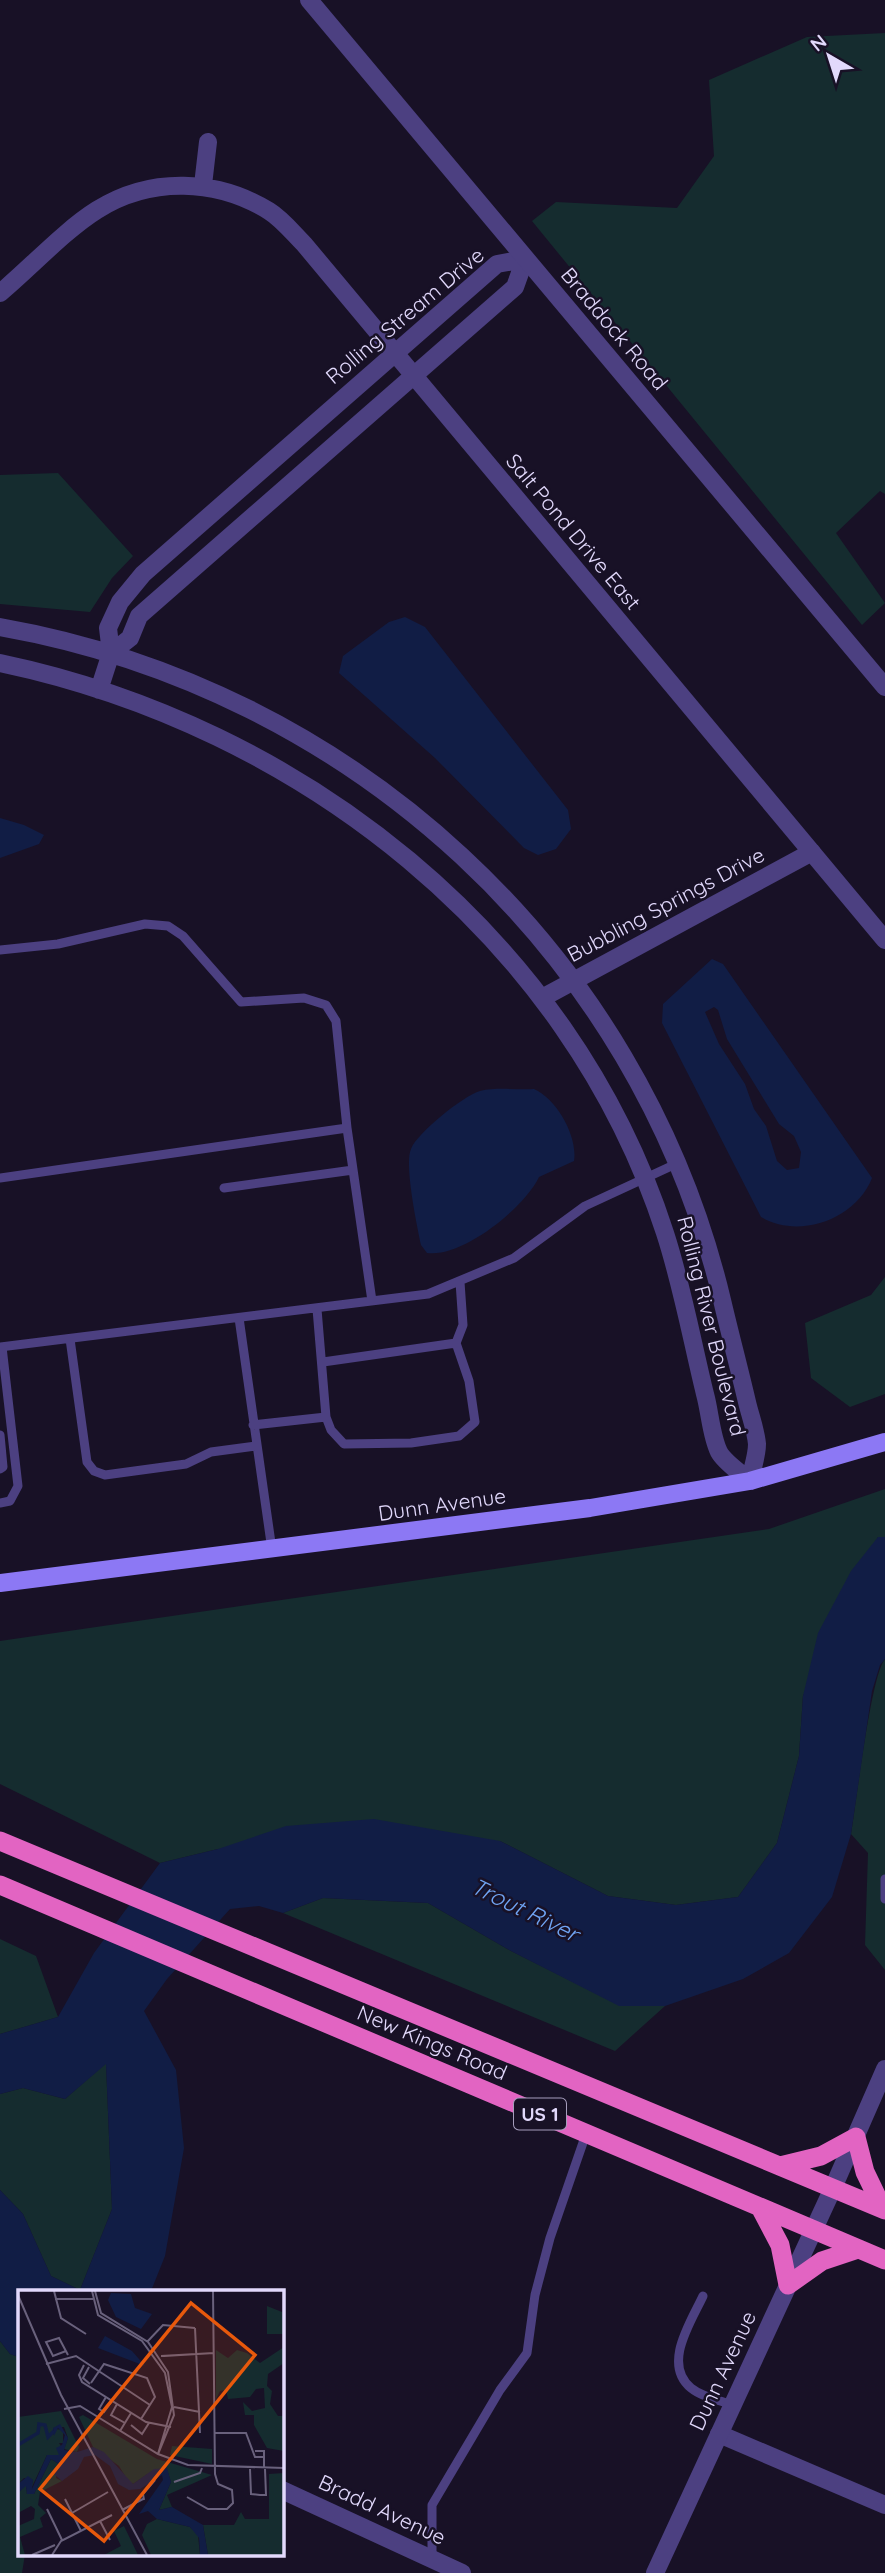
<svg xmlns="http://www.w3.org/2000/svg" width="885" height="2573" viewBox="0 0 885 2573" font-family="Quicksand,sans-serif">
<rect width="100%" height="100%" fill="#181126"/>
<path fill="#152c2f" d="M 885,33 L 885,494 L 880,491 L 836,533 L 885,603 L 862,625 L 532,221 L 556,202 L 677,208 L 714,156 L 709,80 L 807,37 Z
M 58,473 L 133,556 L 112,578 L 90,612 L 0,604 L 0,475 Z
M 885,1277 L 885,1394 L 850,1407 L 811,1378 L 805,1323 L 871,1295 Z
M 885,1489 L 885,1537 L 878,1537 L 803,1696 L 799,1756 L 777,1843 L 738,1897 L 676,1905 L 608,1896 L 500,1841 L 218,1849 L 160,1863 L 0,1784 L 0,1641 L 769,1529 Z
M 885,1659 L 885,1970 L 865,1945 L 868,1853 L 851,1834 C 856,1804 871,1675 885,1659 Z
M 323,1898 L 428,1903 L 511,1951 L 619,2005 L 665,2006 L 615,2051 L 283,1913 Z
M 0,1939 L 36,1956 L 58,2017 L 0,2034 Z
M 106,2063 L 112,2209 L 80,2290 L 51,2276 L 23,2214 L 0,2190 L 0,2094 L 23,2088 L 65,2099 Z
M 0,2341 L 10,2354 L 19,2357 L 19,2554 L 25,2554 L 22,2573 L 0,2573 Z"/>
<path fill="#111d45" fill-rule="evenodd" d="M 405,617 L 425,627 L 568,810 L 571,829 L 556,849 L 538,855 L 524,848 L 435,758 L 339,673 L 343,656 L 389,622 Z
M 0,818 L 24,825 L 44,835 L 39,844 L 0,858 Z
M 712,959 L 723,964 L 872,1178 C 856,1219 799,1240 761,1217 L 662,1023 L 663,1004 ZM 714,1007 L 718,1010 L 727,1039 L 779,1124 L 794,1136 L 801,1152 L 799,1168 L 787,1170 L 777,1161 L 766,1126 L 754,1109 L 745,1084 L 719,1044 L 705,1012 Z
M 534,1089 C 557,1099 578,1137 574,1161 L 539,1177 C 525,1207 463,1258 427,1253 L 421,1245 C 417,1226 404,1164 411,1149 C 417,1133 463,1096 480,1091 C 496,1087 518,1090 534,1089 Z
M 878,1537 L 885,1537 L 885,1659 L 880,1665 L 872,1691 L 851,1834 L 832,1897 L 789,1953 L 743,1979 L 665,2006 L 619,2006 L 511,1951 L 428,1903 L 323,1898 L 283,1913 L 259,1906 L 230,1909 L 167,1979 L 144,2011 L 176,2070 L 184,2148 L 165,2256 L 151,2291 L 19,2291 L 19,2357 L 10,2354 L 0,2341 L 0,2190 L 23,2214 L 51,2276 L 80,2290 L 112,2209 L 106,2064 L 65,2099 L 23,2088 L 0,2094 L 0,2034 L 58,2017 L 94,1953 L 160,1863 L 218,1849 L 286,1826 L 374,1819 L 500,1841 L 608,1896 L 676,1905 L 738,1897 L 777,1843 L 799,1756 L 803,1696 L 818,1633 L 851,1571 Z"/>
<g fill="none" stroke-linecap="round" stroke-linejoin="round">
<path stroke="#4c4081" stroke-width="9" d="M 0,950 L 58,944 L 145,924 L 168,926 L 183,936 L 241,1002 L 304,998 L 326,1005 L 336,1021 L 347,1128 L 372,1301
M 0,1178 L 347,1128
M 224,1188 L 353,1170
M 239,1318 L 272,1550
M 70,1339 L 87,1462 L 94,1471 L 105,1475 L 186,1464 L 211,1452 L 256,1446
M 0,1347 L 428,1294 L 514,1258 L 585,1206 L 678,1163
M 323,1362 L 456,1343
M 326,1417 L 331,1430 L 344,1444 L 411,1443 L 459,1436 L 475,1422 L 469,1381 L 456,1343 L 463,1325 L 460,1282
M 253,1425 L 326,1417 L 317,1309
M 0,1435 L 3,1467 L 0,1469
M 0,1503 L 10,1501 L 18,1486 L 2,1347
M 885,1879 L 885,1899
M 703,2296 C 691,2322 662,2364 691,2388 C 702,2397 719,2400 733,2405
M 432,2558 L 432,2505 L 500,2390 L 527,2353 L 535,2295 L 550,2238 L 586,2134"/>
<path stroke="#4c4081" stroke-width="18" d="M 203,185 L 208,142
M 0,293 C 30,268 65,230 97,210 C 151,176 217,179 269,211 C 282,219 293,233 304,244 L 885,940
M 0,627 C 352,689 639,952 722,1300 C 730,1334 739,1368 747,1402 C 750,1415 756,1431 757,1444 C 757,1456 752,1469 750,1481
M 0,663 C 300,726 569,936 665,1233 C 682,1285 692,1341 705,1394 C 710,1412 711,1436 719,1452 C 725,1463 741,1473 750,1481
M 99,690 L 111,653 L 108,628 L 120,602 L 143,574 L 497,264 L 525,259 L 515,287 L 139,616 L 130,638 L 111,653
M 542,998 L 812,852
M 833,2188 L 885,2069
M 719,2434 L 885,2505
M 282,2490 L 462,2573"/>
<path stroke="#4c4081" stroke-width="18" d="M 309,0 L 885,687
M 655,2573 L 833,2188"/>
<path stroke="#8c78f4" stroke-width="18" d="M 0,1583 L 590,1508 L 750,1481 L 885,1442"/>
<path stroke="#e264c2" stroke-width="19" d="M 0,1841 L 885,2210
M 0,1885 L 885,2260
M 780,2166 L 821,2156 L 856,2137 L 865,2172 L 883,2209
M 760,2207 L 780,2245 L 788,2285 L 822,2261 L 858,2249"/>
</g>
<g text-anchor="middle" stroke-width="5" stroke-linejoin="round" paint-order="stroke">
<rect fill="#181126" stroke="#a59dbc" stroke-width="2" x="514" y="2098.5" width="52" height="31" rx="5"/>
<g font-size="19" font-weight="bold" fill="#e2d9fc">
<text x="540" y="2121">US 1</text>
</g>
<g font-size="21" fill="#e2d9fc" stroke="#181126">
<text transform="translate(405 316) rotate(-40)" y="7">Rolling Stream Drive</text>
<text transform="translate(614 329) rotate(50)" y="7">Braddock Road</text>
<text transform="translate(573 532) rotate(50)" y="7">Salt Pond Drive East</text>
<text transform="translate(666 905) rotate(-28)" y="7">Bubbling Springs Drive</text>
<text transform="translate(711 1326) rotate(76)" y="7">Rolling River Boulevard</text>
<text transform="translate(442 1505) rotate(-8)" y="7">Dunn Avenue</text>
<text transform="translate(432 2043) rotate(23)" y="7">New Kings Road</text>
<text transform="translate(723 2371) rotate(-65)" y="7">Dunn Avenue</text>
<text transform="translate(382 2510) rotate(25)" y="7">Bradd Avenue</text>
</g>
<g font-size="23" font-style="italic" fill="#70a4f3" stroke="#181126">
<text transform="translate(525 1910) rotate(26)" y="8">Trout River</text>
</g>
</g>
<g transform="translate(18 2290)">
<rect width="266" height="266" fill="#181126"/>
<path d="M 249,16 L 264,22 L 266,44 L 249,44 ZM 266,57 L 266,73 L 250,84 L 249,96 L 254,101 L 252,114 L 260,126 L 266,126 L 266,161 L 249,158 L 236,135 L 236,125 L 227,125 L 225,112 L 234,121 L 247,118 L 246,98 L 238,99 L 232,107 L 210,109 L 208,100 L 202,101 L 198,109 L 198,60 L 210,68 L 219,60 L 229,63 L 242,73 ZM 43,121 L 61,157 L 59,162 L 46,159 L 50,148 L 46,137 L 35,138 L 35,145 L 38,139 L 45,140 L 45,153 L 41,153 L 48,164 L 60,169 L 44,183 L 44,167 L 29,165 L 12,201 L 15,190 L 6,188 L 0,194 L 0,127 ZM 65,125 L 139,169 L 194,185 L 149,205 L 154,217 L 141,220 L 153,192 L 149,180 L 131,183 L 115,194 L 110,191 L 101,176 L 75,157 L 61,127 ZM 154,156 L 194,159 L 194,174 L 152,165 ZM 33,169 L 41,174 L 38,188 L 44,191 L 22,202 L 20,215 L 28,223 L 22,228 L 25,237 L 2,247 L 7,265 L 0,265 L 0,236 L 16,229 L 17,219 L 13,216 L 0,223 L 0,203 L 8,195 L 9,204 L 16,204 ZM 266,183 L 266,265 L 190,265 L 185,235 L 216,235 L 223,222 L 227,229 L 251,229 L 251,184 ZM 139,229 L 172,237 L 180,245 L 182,265 L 133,265 L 124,245 L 129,234 ZM 106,236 L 120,265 L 86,265 L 103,256 L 96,241 Z" fill="#152c2f"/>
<path d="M 93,3 L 113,4 L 117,18 L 134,24 L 123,39 L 98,27 L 90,10 ZM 87,46 L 114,61 L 127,76 L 80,58 ZM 42,134 L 50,148 L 46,160 L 59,162 L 75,157 L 86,162 L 115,194 L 136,179 L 149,178 L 153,192 L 141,220 L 154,217 L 185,235 L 190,265 L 182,265 L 181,248 L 172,237 L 139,229 L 130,221 L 121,224 L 145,190 L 144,185 L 122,199 L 111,200 L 100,194 L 92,176 L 77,165 L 66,167 L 60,179 L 44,191 L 36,184 L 41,174 L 33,169 L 16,204 L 9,204 L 8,196 L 0,203 L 0,194 L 10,186 L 15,190 L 14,199 L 29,165 L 41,165 L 38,158 L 44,155 L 47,145 L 40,138 L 36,146 L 35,138 Z" fill="#111d45"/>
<path fill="none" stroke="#111d45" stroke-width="3.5" d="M 0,155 L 20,143 L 21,134 L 27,135 L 30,147 L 36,141"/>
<path fill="none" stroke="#69617c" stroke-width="2" d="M 36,1 L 43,28 L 68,44M 74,1 L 80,25 L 124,51 L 147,83 L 154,117 L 140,164M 77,1 L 83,23 L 130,52 L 150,82 L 156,125 L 140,164M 0,5 L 43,105 L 129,265M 37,9 L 75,9M 177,38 L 182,143M 129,52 L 145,35 L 177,38M 48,61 L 35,66 L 28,52 L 41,48 L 50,65M 143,66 L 196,63M 146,66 L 196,63M 28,74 L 58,66 L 132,115M 66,75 L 61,85 L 64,92 L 128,132 L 153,137M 71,77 L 65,88 L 72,94M 73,93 L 86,74 L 129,88 L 137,107 L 123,129M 88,107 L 81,119 L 86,122 L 94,111M 99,114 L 93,125 L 107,133M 156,117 L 182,122M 46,119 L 62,116 L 140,164 L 170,175 L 266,178M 113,135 L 124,144 L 131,133M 102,141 L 113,123M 197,143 L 228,143 L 237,167 L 246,167M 237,161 L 246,161 L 246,178M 232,179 L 233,204 L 242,205 L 248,205 L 247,179M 156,192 L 182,183 L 184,178M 169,207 L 190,219 L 209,219 L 215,213 L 214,200 L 200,194 L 197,184 L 195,1M 47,209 L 63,241M 126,210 L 125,204 L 137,190M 29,219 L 44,250M 104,220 L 125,209M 54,223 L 90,202M 82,231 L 92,250M 14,265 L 37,255M 34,265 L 43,251 L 94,225"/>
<path fill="#e8590c" fill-opacity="0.15" stroke="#e8590c" stroke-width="3.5" d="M 173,13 L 237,65 L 86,251 L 22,199 Z"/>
<rect width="266" height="266" fill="none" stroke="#e2d9fc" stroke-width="3.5"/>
</g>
<g transform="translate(829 56) rotate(321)" stroke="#181126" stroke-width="5" paint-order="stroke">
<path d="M0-5L12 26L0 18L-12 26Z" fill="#e2d9fc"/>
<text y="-10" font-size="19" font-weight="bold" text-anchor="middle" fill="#e2d9fc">N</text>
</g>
</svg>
